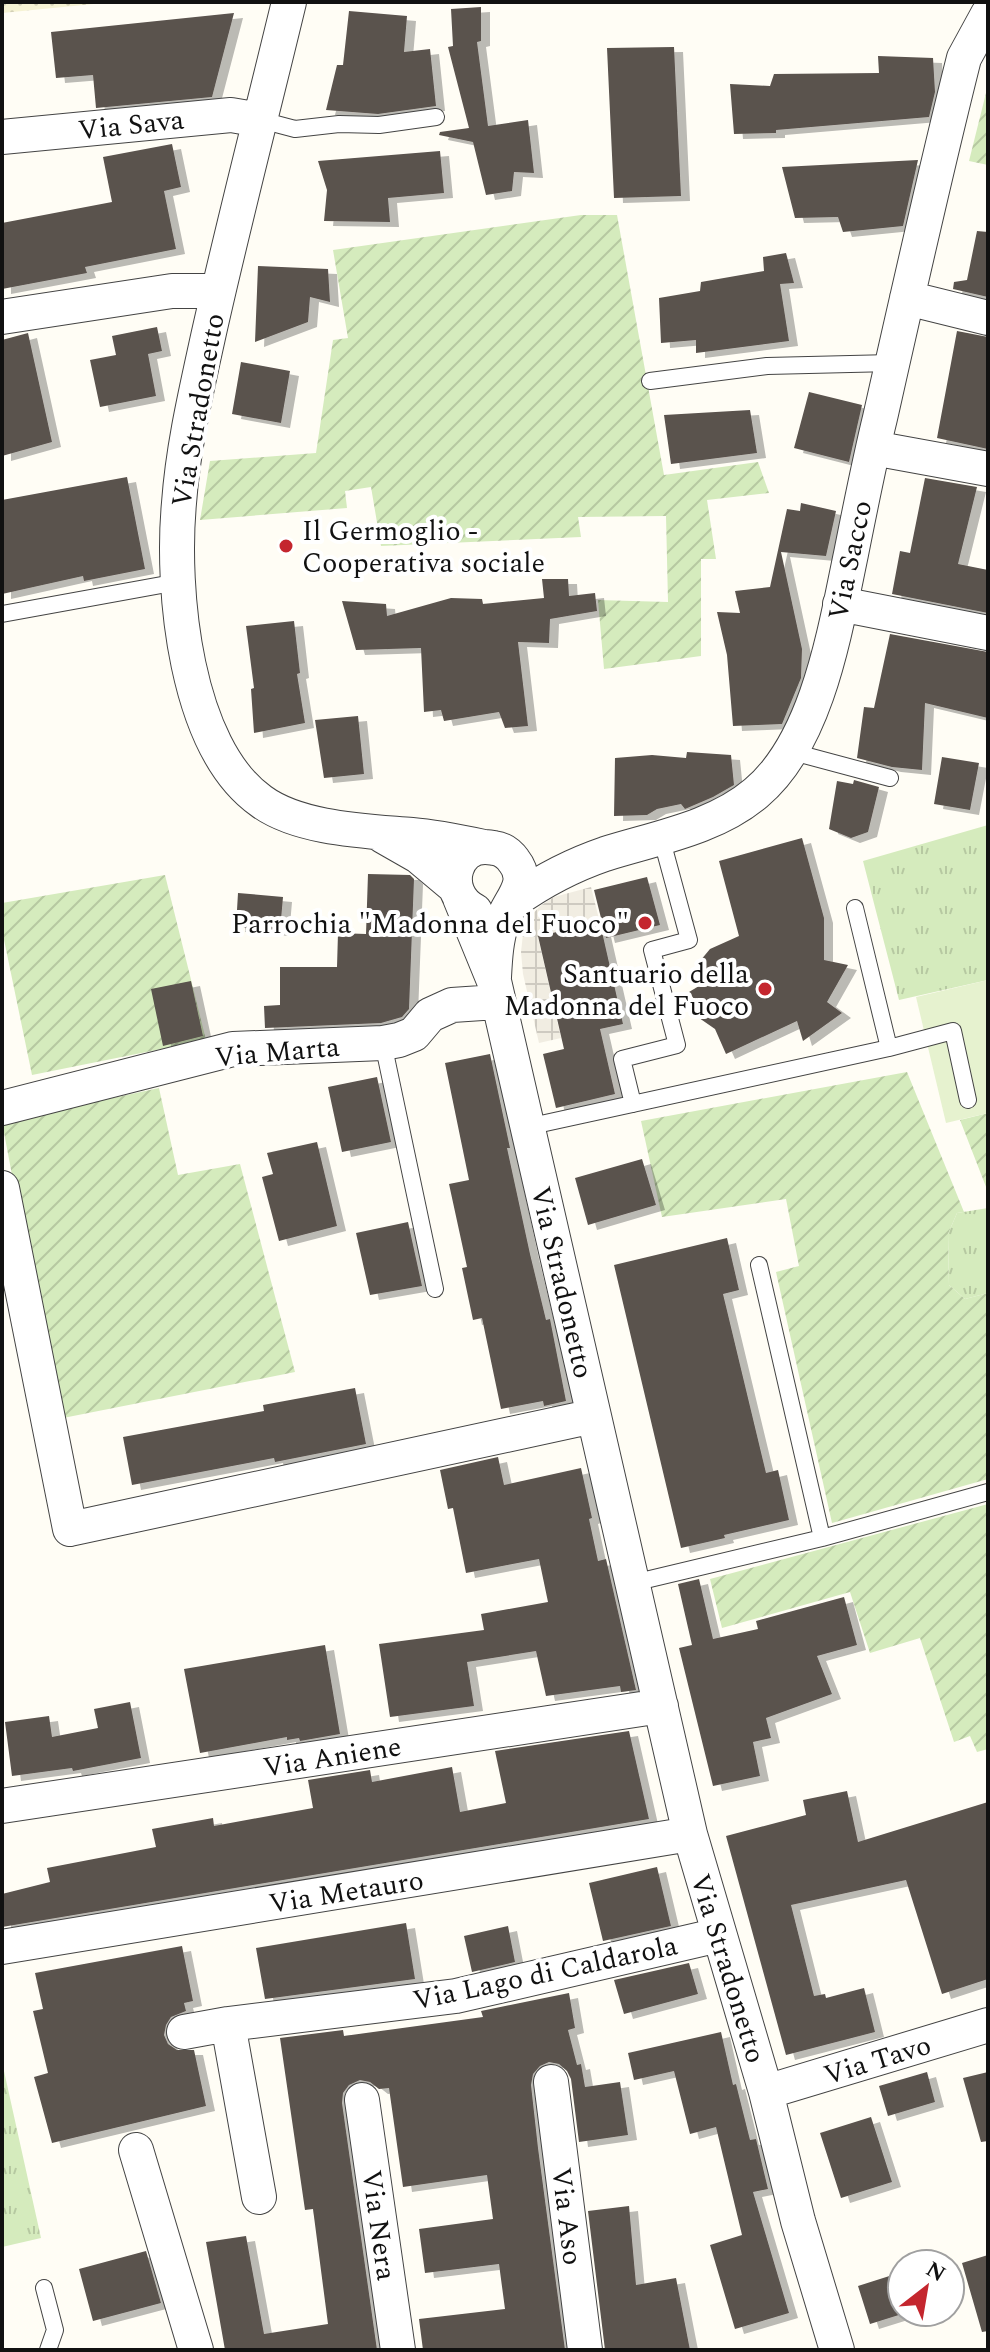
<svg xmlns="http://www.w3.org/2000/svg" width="990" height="2352" viewBox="0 0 990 2352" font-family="Spectral,serif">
<defs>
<pattern id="farmland-dots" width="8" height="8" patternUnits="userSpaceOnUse" patternTransform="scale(2)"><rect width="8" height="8" fill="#f6f3d4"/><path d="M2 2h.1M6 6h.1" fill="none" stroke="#d2cfb5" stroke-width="1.8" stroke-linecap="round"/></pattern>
<pattern id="grass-tufts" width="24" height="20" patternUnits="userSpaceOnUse" patternTransform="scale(2)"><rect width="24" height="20" fill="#d5ebbd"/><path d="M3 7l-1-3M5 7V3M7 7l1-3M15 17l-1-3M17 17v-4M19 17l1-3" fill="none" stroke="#b6c8a1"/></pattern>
<pattern id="garden-furrows" width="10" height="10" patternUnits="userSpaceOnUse" patternTransform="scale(2)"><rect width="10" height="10" fill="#d5ebbd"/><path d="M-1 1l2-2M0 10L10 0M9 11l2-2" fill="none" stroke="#b6c8a1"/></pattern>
<pattern id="plaza-grid" width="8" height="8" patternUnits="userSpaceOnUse" patternTransform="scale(2)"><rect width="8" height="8" fill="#f1ede2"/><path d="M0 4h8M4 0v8" fill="none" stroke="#cecac1"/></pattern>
<filter id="shadow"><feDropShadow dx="9" dy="5" stdDeviation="0" flood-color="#0004"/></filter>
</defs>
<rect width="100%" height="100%" fill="#fffdf5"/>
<path fill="url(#farmland-dots)" d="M 2,2 L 114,2 L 2,13 Z"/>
<path fill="url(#grass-tufts)" d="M 988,825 L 988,980 L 899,1000 L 863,861 Z
M 988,1208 L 988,1293 L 965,1299 L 949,1285 L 948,1234 L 957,1213 Z
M 2,2062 L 41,2238 L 2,2247 Z"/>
<path fill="url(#garden-furrows)" d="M 988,85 L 988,165 L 969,161 Z
M 581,215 L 617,215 L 664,475 L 758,462 L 769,493 L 707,500 L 716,559 L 701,559 L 701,656 L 604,669 L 598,600 L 668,602 L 666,516 L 578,517 L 581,537 L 381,546 L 371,487 L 345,491 L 347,508 L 200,520 L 210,461 L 316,453 L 333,340 L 348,338 L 333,250 Z
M 165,875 L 206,1040 L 32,1075 L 2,930 L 2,903 Z
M 907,1072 L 964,1212 L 957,1213 L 948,1234 L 949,1285 L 965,1299 L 988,1293 L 988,1479 L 832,1523 L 776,1272 L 799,1266 L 786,1199 L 662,1217 L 641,1121 Z
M 159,1088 L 178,1175 L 240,1164 L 295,1372 L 58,1419 L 2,1122 Z
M 988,1113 L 988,1192 L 960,1120 Z
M 988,1504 L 988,1749 L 977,1752 L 970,1736 L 954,1742 L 920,1638 L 870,1653 L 850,1592 L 722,1628 L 710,1579 Z"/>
<path fill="#e6f2cf" d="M 988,980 L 988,1113 L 946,1123 L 916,997 Z"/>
<path fill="url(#plaza-grid)" d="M 591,887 L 600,923 L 538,937 L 561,1038 L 539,1043 L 523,974 L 521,952 L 523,934 L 530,917 L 540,906 L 554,897 Z"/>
<path fill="#5a524d" filter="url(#shadow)" d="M 481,7 L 481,41 L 477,42 L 488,126 L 528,120 L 534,173 L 514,172 L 512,191 L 486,195 L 473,142 L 439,135 L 440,132 L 469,128 L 448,47 L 453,46 L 451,9 Z
M 349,11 L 407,16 L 404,52 L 430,49 L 436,106 L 378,114 L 326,110 L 337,65 L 343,65 Z
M 234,13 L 212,97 L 96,108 L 93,75 L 56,78 L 51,32 Z
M 674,47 L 681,196 L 614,198 L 607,48 Z
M 878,56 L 933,58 L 935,92 L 929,117 L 776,130 L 776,133 L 734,134 L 730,84 L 770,86 L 774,74 L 879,73 Z
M 172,144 L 181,187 L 164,191 L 176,249 L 85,267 L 87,273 L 2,289 L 2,223 L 112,202 L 103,157 Z
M 440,151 L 444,193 L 388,198 L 390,222 L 324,221 L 327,190 L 318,161 Z
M 918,160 L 903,226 L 843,232 L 838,217 L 795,218 L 782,167 Z
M 977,231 L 988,232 L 988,297 L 953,289 L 954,282 L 967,280 Z
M 786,253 L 794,283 L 780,284 L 789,341 L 696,353 L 696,340 L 661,343 L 659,298 L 700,291 L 701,282 L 764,271 L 763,257 Z
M 258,266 L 328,269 L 330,302 L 310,297 L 308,322 L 255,342 Z
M 157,327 L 162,351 L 148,354 L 156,396 L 100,407 L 90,360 L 116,355 L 112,336 Z
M 957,331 L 988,337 L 988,449 L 937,438 Z
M 28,333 L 52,442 L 2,456 L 2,340 Z
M 241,362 L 290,371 L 281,423 L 232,414 Z
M 809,392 L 862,405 L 849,462 L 794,448 Z
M 750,410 L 757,453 L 671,464 L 664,415 Z
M 127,477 L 145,569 L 84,581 L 83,576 L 2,594 L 2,500 Z
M 925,478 L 977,487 L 958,564 L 988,570 L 988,613 L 892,594 L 900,551 L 910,553 Z
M 801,503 L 836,511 L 826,556 L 781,552 L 802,649 L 801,678 L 782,724 L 733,726 L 727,655 L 717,612 L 740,613 L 735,591 L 770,587 L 787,509 L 800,511 Z
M 542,579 L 568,579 L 569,596 L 595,593 L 597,611 L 550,619 L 549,643 L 518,642 L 528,726 L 505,728 L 499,712 L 444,721 L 441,710 L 424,712 L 421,648 L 356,650 L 342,601 L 386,604 L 387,616 L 451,598 L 482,599 L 483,604 L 544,598 Z
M 294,621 L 300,673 L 297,674 L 305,723 L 254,733 L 251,689 L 254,688 L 246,626 Z
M 890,634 L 988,652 L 988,718 L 925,703 L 922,770 L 892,767 L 857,758 L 864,707 L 874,708 Z
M 358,716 L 364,774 L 324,778 L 315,720 Z
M 687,752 L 731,755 L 734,785 L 713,797 L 685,809 L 681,804 L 657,809 L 647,815 L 614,816 L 615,758 L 652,755 L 686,758 Z
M 942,757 L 979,763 L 970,810 L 934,804 Z
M 854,780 L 879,787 L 868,832 L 851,838 L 829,829 L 837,781 L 853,784 Z
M 802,838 L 824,918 L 824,960 L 848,965 L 827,1002 L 842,1013 L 803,1041 L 797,1021 L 726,1054 L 715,1029 L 689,1011 L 697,1003 L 689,992 L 699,986 L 697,973 L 700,961 L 710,949 L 739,936 L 719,861 Z
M 368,874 L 410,875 L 414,879 L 409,1009 L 402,1017 L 381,1023 L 265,1028 L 264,1006 L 280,1005 L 280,967 L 337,967 L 338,933 L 366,934 Z
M 647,877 L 660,925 L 606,938 L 594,890 Z
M 238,893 L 283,897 L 280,931 L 236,927 Z
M 600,923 L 623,1024 L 600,1029 L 615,1094 L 556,1108 L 543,1054 L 564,1049 L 538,936 Z
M 191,981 L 203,1036 L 163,1046 L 151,989 Z
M 490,1054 L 510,1148 L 507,1148 L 530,1254 L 546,1320 L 550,1319 L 566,1401 L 544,1406 L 543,1401 L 501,1409 L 482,1318 L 473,1320 L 462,1268 L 467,1267 L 449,1184 L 469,1180 L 445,1063 Z
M 377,1077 L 391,1142 L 342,1152 L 328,1087 Z
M 317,1142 L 337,1226 L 279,1241 L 262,1177 L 273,1174 L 267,1153 Z
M 642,1159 L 656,1205 L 588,1225 L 575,1178 Z
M 408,1222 L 422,1286 L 370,1295 L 356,1233 Z
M 727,1238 L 739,1290 L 723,1294 L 766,1473 L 778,1470 L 789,1520 L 724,1535 L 725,1538 L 681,1548 L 614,1265 Z
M 355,1388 L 366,1444 L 275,1462 L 274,1458 L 132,1485 L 123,1437 L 264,1411 L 263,1405 Z
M 498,1457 L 504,1485 L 581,1468 L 592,1518 L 589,1519 L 598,1561 L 606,1559 L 636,1690 L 621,1692 L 620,1686 L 546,1696 L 536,1651 L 467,1662 L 474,1706 L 390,1717 L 379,1644 L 484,1630 L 481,1614 L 548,1602 L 539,1559 L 466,1573 L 453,1508 L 448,1509 L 440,1470 Z
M 699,1579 L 713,1639 L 758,1629 L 756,1621 L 844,1597 L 857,1645 L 817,1656 L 832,1694 L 766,1718 L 771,1738 L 753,1742 L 760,1776 L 713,1786 L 679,1648 L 692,1645 L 678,1584 Z
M 325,1645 L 340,1734 L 300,1741 L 299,1738 L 287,1740 L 287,1737 L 200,1753 L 184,1669 Z
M 130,1702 L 141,1758 L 73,1771 L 72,1768 L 12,1776 L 5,1722 L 49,1716 L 52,1737 L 98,1728 L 94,1709 Z
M 629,1731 L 649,1819 L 2,1927 L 2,1894 L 50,1882 L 47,1868 L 156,1847 L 152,1829 L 213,1818 L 214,1826 L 313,1808 L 308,1780 L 370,1770 L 372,1782 L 452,1767 L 460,1812 L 506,1803 L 495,1751 Z
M 847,1791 L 858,1842 L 988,1802 L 988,1979 L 942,1994 L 906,1880 L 791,1905 L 814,1996 L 825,1994 L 826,1998 L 864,1988 L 875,2032 L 786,2055 L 726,1836 L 806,1815 L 803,1800 Z
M 657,1867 L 671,1926 L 603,1941 L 589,1883 Z
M 406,1923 L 415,1979 L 265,1999 L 256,1948 Z
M 508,1926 L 515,1962 L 472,1972 L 464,1936 Z
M 182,1946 L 193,2001 L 184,2003 L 186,2011 L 171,2017 L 166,2025 L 164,2035 L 168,2044 L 177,2050 L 194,2050 L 206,2106 L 52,2143 L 34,2077 L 48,2073 L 33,2011 L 43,2009 L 35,1973 Z
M 689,1963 L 698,1994 L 624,2014 L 614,1980 Z
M 569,1993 L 575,2028 L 568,2030 L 577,2065 L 581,2064 L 585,2087 L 620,2082 L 628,2135 L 579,2142 L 571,2079 L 567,2071 L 559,2064 L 549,2062 L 540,2066 L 533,2074 L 531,2085 L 538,2148 L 565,2350 L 423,2350 L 419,2319 L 505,2309 L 499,2264 L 425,2273 L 419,2229 L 493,2219 L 487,2175 L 403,2187 L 389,2088 L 379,2089 L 370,2082 L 360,2080 L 349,2085 L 343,2093 L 342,2103 L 377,2350 L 225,2350 L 206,2242 L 246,2236 L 264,2334 L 328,2324 L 313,2209 L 305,2210 L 280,2038 L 343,2030 L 344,2036 L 483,2017 L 481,2011 Z
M 721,2032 L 733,2085 L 736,2084 L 750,2140 L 756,2139 L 768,2189 L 753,2192 L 789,2313 L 735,2329 L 710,2245 L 742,2235 L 716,2127 L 690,2134 L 674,2071 L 634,2080 L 628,2053 Z
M 927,2072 L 935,2102 L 888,2116 L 879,2086 Z
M 988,2072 L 988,2141 L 981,2142 L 963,2078 Z
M 871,2117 L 892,2182 L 841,2198 L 820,2133 Z
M 629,2206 L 636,2285 L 676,2278 L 690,2350 L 605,2350 L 588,2211 Z
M 146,2251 L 161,2303 L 93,2321 L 79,2269 Z
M 988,2255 L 988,2331 L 982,2332 L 962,2263 Z
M 902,2272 L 902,2314 L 870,2324 L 858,2286 Z"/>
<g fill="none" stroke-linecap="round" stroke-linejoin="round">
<g stroke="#444" stroke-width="18">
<path id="lane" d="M 261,120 L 295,129 L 339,124 L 379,125 L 436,117
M 650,381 L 767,366 L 892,363
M 2,614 L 178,582
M 789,751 L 890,778
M 383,1043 L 435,1289
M 889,1048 L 953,1031 L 968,1100
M 633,1104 L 622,1059 L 677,1045 L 652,950 L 689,940 L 661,837
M 527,1127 L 889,1048 L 855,908
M 759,1265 L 822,1538
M 633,1583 L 822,1538 L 988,1492
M 44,2288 L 55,2330 L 48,2350"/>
</g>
<g stroke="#444" stroke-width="36">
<path id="street" d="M 289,2 C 262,114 233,225 208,337 C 196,392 183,447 179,503 C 171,590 185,747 261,801 C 299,829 366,831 412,835 C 436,837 460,842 484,847
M 2,137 L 231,115 L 261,120
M 907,298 L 988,318
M 2,317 L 172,291 L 218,291
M 873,448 L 988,469
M 840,604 L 988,633
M 383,836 L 418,856 L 455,887
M 460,898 L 494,981 L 690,1834 L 766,2092 L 798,2221 L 837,2350
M 514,901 C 542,881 573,865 605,854 C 656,838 715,828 756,793 C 818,741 835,630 851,554 C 860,509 869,463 880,418 C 907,298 934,177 964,58 L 988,14
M 475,911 C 439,892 455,839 494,848 C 502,849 509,854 514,861 C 532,884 508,901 502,922 C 496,940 495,958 494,977
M 2,1108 L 233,1049 L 383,1043 L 399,1040 L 414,1034 L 430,1015 L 452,1005 L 497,1002
M 2,1188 L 70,1529 L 594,1416
M 2,1806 L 661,1706
M 2,1947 L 690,1834
M 228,2024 L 259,2197
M 184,2032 L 228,2024 L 456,1996 L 719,1935
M 551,2082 L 585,2350
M 766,2092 L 988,2025
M 362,2100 L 398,2350
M 136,2150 L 196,2350"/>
</g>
<use href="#lane" stroke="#fff" stroke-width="16"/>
<use href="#street" stroke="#fff" stroke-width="34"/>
</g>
<g fill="#c4262e" stroke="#fff" stroke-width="3">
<circle cx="286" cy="546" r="8"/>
<circle cx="645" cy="923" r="8"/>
<circle cx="765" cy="989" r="8"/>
</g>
<g text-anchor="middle" stroke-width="8" stroke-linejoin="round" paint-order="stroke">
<g font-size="28" fill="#111" stroke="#fff">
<text transform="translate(131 124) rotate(-6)" y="10">Via Sava</text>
<text transform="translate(197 410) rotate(-80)" y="10">Via Stradonetto</text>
<text transform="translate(849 560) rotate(-78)" y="10">Via Sacco</text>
<text transform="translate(277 1051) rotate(-5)" y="10">Via Marta</text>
<text transform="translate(563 1282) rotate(77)" y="10">Via Stradonetto</text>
<text transform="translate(332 1756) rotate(-9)" y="10">Via Aniene</text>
<text transform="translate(346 1891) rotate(-9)" y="10">Via Metauro</text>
<text transform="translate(729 1968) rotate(73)" y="10">Via Stradonetto</text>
<text transform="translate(545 1972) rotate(-12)" y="10">Via Lago di Caldarola</text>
<text transform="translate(877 2059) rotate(-17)" y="10">Via Tavo</text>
<text transform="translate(568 2216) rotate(83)" y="10">Via Aso</text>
<text transform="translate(380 2225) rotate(82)" y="10">Via Nera</text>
</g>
<g font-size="28" fill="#111" stroke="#fff" text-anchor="end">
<text x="302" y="540" text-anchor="start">Il Germoglio -<tspan x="302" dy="32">Cooperativa sociale</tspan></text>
<text x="629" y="933">Parrochia "Madonna del Fuoco"</text>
<text x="749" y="983">Santuario della<tspan x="749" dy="32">Madonna del Fuoco</tspan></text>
</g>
</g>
<rect width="990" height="2352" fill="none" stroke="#111111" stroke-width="8"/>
<g transform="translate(926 2288) rotate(31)"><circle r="38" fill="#ffffff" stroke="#a0a0a0" stroke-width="2"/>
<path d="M0-6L14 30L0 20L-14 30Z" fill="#c4262e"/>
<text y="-12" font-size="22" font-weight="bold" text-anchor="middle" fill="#111111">N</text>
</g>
</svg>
